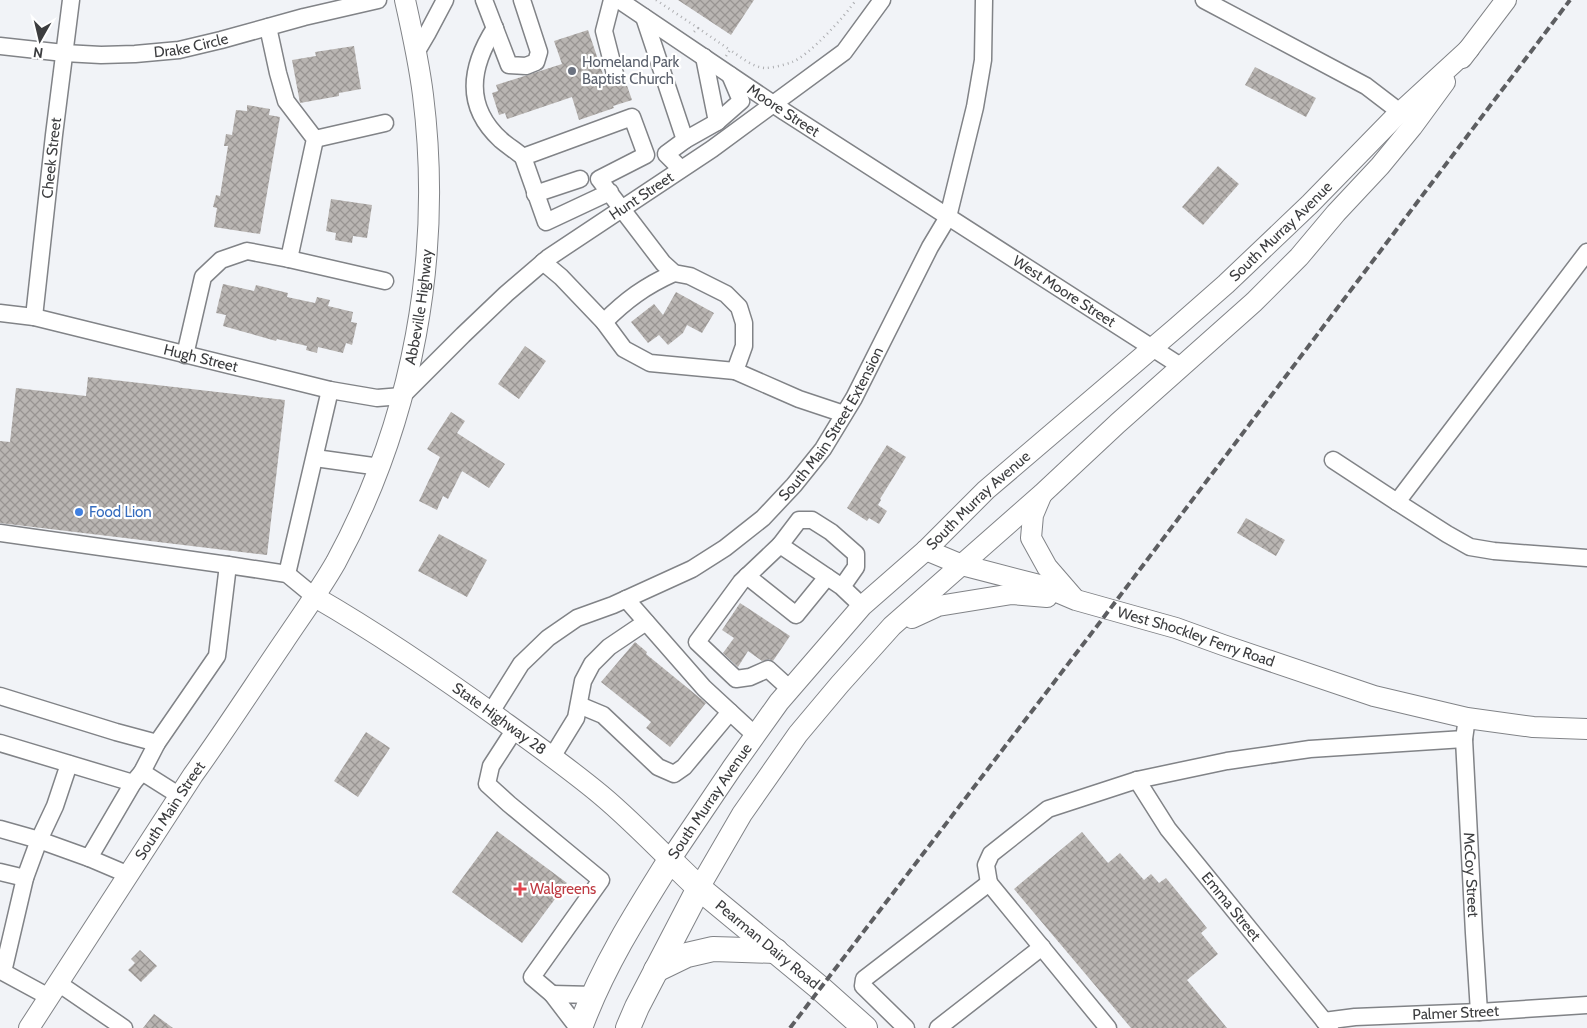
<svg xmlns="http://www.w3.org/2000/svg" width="1587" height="1028" viewBox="0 0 1587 1028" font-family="Cabin,sans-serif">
<defs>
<pattern id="building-cross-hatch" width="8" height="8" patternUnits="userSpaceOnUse" patternTransform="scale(1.25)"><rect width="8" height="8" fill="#b9b5b2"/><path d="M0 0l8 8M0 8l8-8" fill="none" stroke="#989492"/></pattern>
</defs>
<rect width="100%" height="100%" fill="#f1f3f7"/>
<path fill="url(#building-cross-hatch)" d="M 678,0 L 754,0 L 731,35 Z
M 588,30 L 606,83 L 609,82 L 613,84 L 618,84 L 624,77 L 632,100 L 613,106 L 614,108 L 579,120 L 572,97 L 507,119 L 505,113 L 499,115 L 492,93 L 498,91 L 496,85 L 562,64 L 554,41 Z
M 354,46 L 361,89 L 339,93 L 339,96 L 300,103 L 292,60 L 316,56 L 315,52 Z
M 1255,67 L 1316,98 L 1306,117 L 1245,85 Z
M 247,105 L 270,109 L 269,115 L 280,117 L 260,234 L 214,227 L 217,208 L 213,207 L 216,195 L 220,196 L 228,146 L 224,146 L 226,134 L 232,135 L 236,110 L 247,111 Z
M 1218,166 L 1239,184 L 1203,225 L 1182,207 Z
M 331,199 L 372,205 L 367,238 L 353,236 L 352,243 L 335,240 L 336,233 L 326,231 Z
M 223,284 L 254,291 L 256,285 L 288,293 L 287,297 L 315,303 L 317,297 L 330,300 L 328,306 L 353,312 L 351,322 L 357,323 L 352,345 L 346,343 L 343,353 L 318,347 L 317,353 L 306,350 L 307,346 L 277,339 L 276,341 L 223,326 L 226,315 L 216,313 Z
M 676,292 L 714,313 L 702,333 L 687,325 L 683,333 L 668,345 L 659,335 L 648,343 L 631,322 L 654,304 L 663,315 Z
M 525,346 L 546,361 L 519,399 L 498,384 Z
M 88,377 L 285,400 L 267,555 L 0,523 L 0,441 L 10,442 L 16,388 L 86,396 Z
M 451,412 L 465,421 L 457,433 L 505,464 L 489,488 L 462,471 L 448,499 L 443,496 L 437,510 L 419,501 L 440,457 L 427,449 Z
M 887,445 L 906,457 L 880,499 L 881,500 L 878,505 L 887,511 L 879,524 L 869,518 L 867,521 L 847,508 Z
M 1246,518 L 1285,540 L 1276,556 L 1237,533 Z
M 439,534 L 487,560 L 467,597 L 418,571 Z
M 740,603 L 790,636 L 773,661 L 769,659 L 762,661 L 748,651 L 738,667 L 723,653 L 734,638 L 722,630 Z
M 635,642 L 647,652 L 646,654 L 706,703 L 670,747 L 646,728 L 651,722 L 601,682 Z
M 366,732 L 390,748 L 358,797 L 334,781 Z
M 497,831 L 567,883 L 522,943 L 452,892 Z
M 1082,832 L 1108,863 L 1120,853 L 1144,880 L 1151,874 L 1159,883 L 1166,878 L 1207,928 L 1201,933 L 1218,954 L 1187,980 L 1227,1028 L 1131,1028 L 1014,889 Z
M 140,950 L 157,966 L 141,982 L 128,970 L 135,963 L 131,959 Z
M 154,1014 L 173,1028 L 143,1028 Z"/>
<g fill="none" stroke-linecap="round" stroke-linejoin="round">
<g stroke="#818387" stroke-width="19">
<g id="minor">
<path d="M 484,0 L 509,65 L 526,66 L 536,62 L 539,52 L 522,0"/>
<path d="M 612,0 L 604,31 L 615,74"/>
<path id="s1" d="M 619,0 L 785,112 L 1182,367"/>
<path d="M 1204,0 L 1366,86 L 1400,112"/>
<path d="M 644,17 L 685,140 L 666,154 L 681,169"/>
<path d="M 495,28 C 470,67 464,106 501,140 C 508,146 516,151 523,157"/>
<path id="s2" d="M 0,46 L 64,53 L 101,55 L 135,54 L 179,50 L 221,40 L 304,17 L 378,0"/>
<path d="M 417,51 L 427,34 L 445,0"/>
<path d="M 717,122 L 741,101 L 730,75"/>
<path d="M 315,139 L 385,123"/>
<path d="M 685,140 L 717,122 L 704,57"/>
<path d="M 610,192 L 546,222 L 523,157 L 632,117 L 646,155 L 599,179 L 663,263 L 674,273 L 690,276 L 726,294 L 739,307 L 744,323 L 744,346 L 735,371"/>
<path d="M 535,194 L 580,179"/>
<path d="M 1587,252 L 1397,502 L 1447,534 L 1470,547 L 1494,551 L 1587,558"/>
<path d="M 289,259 L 385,281"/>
<path d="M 543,262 L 561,277 L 604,322 L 624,349 L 650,363 L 735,371 L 799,399 L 844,414"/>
<path id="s3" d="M 0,313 L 34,317 L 330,390 L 377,398 L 402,396 L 463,335 L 506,294 L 548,258 L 712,149 L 844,52 L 882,0"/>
<path id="s4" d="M 34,317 L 54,135 L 71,0"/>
<path d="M 604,322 C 626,300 645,286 674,273"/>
<path d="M 185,355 L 203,277 L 221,260 L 247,251 L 289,259 L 315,139 L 286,101 L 278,73 L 268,27"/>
<path d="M 315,458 L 380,467"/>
<path d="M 1333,460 L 1397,502"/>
<path d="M 0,533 L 228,565"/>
<path d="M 780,545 L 741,582 L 697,642 L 736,679 L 750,677 L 768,669 L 790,689"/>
<path d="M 287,574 L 330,390"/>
<path d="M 747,576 L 796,615 L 827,577"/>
<path d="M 842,587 L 856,567 L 856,554 L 831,532 L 812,520 L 799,520 L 780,545 L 842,587 L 862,606"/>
<path d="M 626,599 L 704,688 L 755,735"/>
<path d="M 0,696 L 116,732 L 157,743"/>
<path d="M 579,705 L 603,715 L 658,767 L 674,774 L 684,767 L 730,712"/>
<path id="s5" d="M 491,712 L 521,664 L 548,638 L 577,618 L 613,605 L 692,569 L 725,548 L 763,518 L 794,485 L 823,449 L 854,398 L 930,247 L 948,217 L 975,107 L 983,60 L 984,0"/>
<path d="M 515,729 L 491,766 L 487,784 L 509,804 L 601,880 L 532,977 L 552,994"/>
<path id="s6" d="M 1464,739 L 1474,933 L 1479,1012"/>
<path d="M 0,743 L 133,783"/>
<path d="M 552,757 L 576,718 L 583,681 L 592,664 L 609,647 L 646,622"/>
<path d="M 142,772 L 180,796"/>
<path id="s7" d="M 1137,780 L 1168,829 L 1330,1028"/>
<path d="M 0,829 L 39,840 L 55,806 L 69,764"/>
<path d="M 89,858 L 129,875"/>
<path d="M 0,872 L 25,878"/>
<path d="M 989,883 L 986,865 L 991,854 L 1048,809 L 1137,780 L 1227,761 L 1310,749 L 1464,739 L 1467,718"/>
<path d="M 58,983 L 124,1028"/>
<path d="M 49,997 L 3,972 L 25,878 L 39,840 L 89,858 L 133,783 L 142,772 L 157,743 L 217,656 L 228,565 L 287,574 L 315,597"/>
<path id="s8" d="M 1324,1021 L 1355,1017 L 1479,1012 L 1587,1005"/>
<path d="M 578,1028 L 552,994 L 594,995"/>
<path d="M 906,1028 L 863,986 L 864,979 L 989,883 L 1108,1028"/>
<path d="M 938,1028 L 1042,947"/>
</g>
</g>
<g stroke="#818387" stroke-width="22">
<g id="major">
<path d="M 1462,58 L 1506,0"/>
<path d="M 1041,496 L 1033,515 L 1031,538 L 1047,567 L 1073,597"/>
<path id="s9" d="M 926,550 L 962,565 L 1043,586 L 1076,600 L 1176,628 L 1223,645 L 1374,696 L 1467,718 L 1533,727 L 1587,729"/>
<path id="s10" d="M 315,597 C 381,635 445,679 507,724 C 539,747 571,770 601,795 C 625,815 647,837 670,860 L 732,768 L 779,702 L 862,606 L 926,550 L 986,490 L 1177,327 L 1226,284 L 1310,204 L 1396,116 L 1469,49"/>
<path d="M 912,618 L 938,606 L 1012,594 L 1047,597"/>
<path d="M 699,888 L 742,814 L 798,734 L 840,684 L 892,626 L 1042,494 L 1118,423 L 1254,302 L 1299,257 L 1336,213 L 1380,166 L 1412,127 L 1445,82"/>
<path id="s11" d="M 29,1028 L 193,775 C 224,732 253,687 283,643 C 301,616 320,590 336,562 C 413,420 443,255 423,95 C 419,63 412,31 405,0"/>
</g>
</g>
<g stroke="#818387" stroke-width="26">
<g id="highway">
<path d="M 656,970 L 687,955 L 713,949 L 776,951"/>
<path id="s12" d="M 580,1028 C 602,968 636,914 670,860 L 699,888 L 820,988 L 865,1028"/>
<path d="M 628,1028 L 637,1007 L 699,888"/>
</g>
</g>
<path stroke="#adaeb1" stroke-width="2.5" stroke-dasharray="1 4" stroke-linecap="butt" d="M 656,0 L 698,28 L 694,32
M 698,28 L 730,50
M 726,56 L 730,50 C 741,57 752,67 765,68 C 772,68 785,65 792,62 C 809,56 845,16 856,0"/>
<use href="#minor" stroke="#fff" stroke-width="16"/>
<use href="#major" stroke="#fff" stroke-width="20"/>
<use href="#highway" stroke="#fff" stroke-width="24"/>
<path stroke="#5d5e61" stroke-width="4" stroke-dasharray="8 4" stroke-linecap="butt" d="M 790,1028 L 1110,609 L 1570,0"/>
</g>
<circle fill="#6b7280" stroke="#fff" stroke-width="2" cx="572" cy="71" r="5"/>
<circle fill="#3f7fe0" stroke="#fff" stroke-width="2" cx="79" cy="512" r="5"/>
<path fill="#e0444e" stroke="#fff" stroke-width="2" d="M517.5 881.5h5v5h5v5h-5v5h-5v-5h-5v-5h5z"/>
<g text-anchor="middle" stroke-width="4.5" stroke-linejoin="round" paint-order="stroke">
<g font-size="15" fill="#3c3d3f" stroke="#fff">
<text dy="5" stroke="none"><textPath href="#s2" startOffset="192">Drake Circle</textPath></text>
<text dy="5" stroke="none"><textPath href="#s1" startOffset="198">Moore Street</textPath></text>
<text dy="5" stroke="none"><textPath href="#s4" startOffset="160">Cheek Street</textPath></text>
<text dy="5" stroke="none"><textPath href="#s3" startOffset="725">Hunt Street</textPath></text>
<text dy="5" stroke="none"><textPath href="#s10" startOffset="1324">South Murray Avenue</textPath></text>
<text dy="5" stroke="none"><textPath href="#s1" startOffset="532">West Moore Street</textPath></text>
<text dy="5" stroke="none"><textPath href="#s11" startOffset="828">Abbeville Highway</textPath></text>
<text dy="5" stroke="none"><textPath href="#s3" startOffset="206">Hugh Street</textPath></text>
<text dy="5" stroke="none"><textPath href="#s5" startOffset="459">South Main Street Extension</textPath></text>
<text dy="5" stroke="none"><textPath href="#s10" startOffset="919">South Murray Avenue</textPath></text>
<text dy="5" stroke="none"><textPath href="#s9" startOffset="284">West Shockley Ferry Road</textPath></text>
<text dy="5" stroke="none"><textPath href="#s10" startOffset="221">State Highway 28</textPath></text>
<text dy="5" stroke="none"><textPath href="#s10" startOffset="514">South Murray Avenue</textPath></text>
<text dy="5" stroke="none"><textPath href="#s11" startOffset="259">South Main Street</textPath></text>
<text dy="5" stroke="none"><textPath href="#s6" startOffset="136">McCoy Street</textPath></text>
<text dy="5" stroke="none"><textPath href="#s7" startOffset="158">Emma Street</textPath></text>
<text dy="5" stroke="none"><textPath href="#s12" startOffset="320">Pearman Dairy Road</textPath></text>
<text dy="5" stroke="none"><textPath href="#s8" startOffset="132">Palmer Street</textPath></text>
</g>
<g font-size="15" fill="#5b616d" stroke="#fff" text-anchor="start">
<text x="582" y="67">Homeland Park<tspan x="582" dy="17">Baptist Church</tspan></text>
</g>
<g font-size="15" fill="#366cbe" stroke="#fff" text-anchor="start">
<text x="89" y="517">Food Lion</text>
</g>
<g font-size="15" fill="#be3a42" stroke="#fff" text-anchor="start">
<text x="530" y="894">Walgreens</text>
</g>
</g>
<g transform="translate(40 40) rotate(188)" stroke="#ffffff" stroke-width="4" paint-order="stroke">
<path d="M0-4L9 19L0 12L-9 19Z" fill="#3c3d3f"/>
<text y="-8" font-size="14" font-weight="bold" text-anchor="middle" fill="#3c3d3f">N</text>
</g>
</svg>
